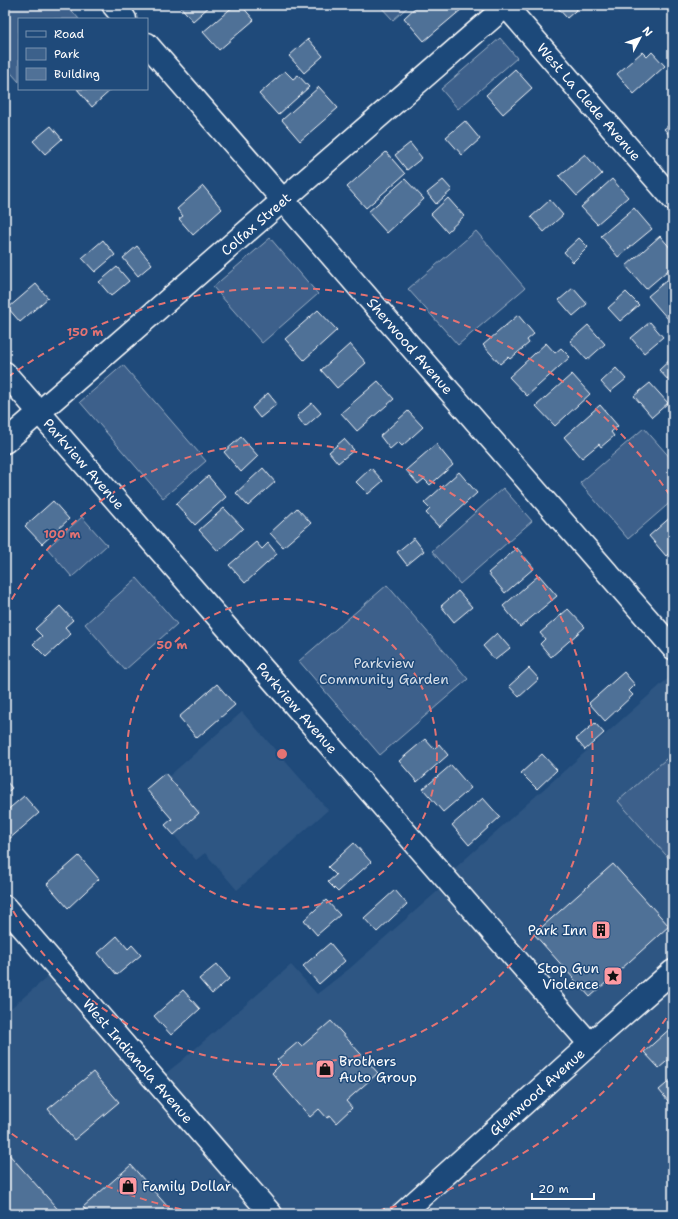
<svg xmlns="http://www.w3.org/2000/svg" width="678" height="1219" viewBox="0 0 678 1219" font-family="'Shantell Sans',sans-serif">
<rect width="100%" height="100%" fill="#1f4a7a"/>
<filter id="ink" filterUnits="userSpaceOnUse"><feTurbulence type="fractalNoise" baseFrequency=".025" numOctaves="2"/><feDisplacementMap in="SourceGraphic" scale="8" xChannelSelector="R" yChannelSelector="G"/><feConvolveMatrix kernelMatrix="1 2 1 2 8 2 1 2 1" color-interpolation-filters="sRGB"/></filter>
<g filter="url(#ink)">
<path fill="#2e5683" d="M 673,674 L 673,1214 L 5,1214 L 5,1013 L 44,980 L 59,969 L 156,1081 L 180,1062 L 291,965 L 317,994 L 349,969 L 448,882 L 445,877 Z
M 242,712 L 328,810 L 237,890 L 205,853 L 196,860 L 174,835 L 199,813 L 168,777 Z"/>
<path fill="#3c618b" stroke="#9eb0c5" d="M 5,5 L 67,5 L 79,19 L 19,19 L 19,82 L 5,66 Z
M 379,5 L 410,5 L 393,20 Z
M 500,38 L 517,58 L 458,109 L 441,89 Z
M 476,231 L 525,288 L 458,345 L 408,289 Z
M 270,238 L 318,294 L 262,343 L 213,287 Z
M 123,365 L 206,461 L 163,498 L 80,402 Z
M 644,428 L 673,461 L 673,500 L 628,539 L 580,483 Z
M 503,488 L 532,521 L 460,584 L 432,551 Z
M 82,517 L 107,545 L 72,577 L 47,548 Z
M 137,578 L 177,624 L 125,670 L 85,624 Z
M 387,585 L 468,679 L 380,755 L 299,661 Z
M 673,753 L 673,863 L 618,801 Z"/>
<path fill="#507197" stroke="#fff" d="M 179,5 L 211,5 L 193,21 Z
M 235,5 L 241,5 L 254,20 L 219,50 L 203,32 Z
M 418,5 L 458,5 L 462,9 L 424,41 L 404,18 Z
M 555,5 L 582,5 L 567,18 Z
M 308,39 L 323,56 L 304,73 L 289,56 Z
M 642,52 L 647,57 L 652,52 L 665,66 L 634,94 L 617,74 Z
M 515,69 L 532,88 L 503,114 L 486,95 Z
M 285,71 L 293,79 L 298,75 L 309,87 L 278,115 L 259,94 Z
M 319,87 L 338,108 L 300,141 L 282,120 Z
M 77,89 L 112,89 L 92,107 Z
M 465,121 L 480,139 L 462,155 L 446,137 Z
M 673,122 L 673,139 L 664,129 Z
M 51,126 L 62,139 L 45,154 L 33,141 Z
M 410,143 L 422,158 L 407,170 L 395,155 Z
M 386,152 L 405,174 L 366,208 L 347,187 Z
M 585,154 L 602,174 L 577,196 L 559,176 Z
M 405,179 L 424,199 L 387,233 L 368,212 Z
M 612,179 L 628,197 L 597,224 L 581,207 Z
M 443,180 L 452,190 L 436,204 L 427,193 Z
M 203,186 L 222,209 L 193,235 L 179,219 L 183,216 L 177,209 Z
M 448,198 L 464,216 L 447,232 L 431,214 Z
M 550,200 L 563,215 L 544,232 L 531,217 Z
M 634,208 L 652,229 L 618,257 L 601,236 Z
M 660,236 L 673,251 L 673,266 L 646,289 L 626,266 Z
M 579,238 L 588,247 L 573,262 L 564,252 Z
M 103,240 L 115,255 L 95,272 L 82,258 Z
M 137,246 L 152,264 L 138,276 L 123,258 Z
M 117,267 L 129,281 L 111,296 L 99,282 Z
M 673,275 L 673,314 L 668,319 L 648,296 Z
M 36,284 L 48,298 L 20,322 L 8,308 Z
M 573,288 L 587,304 L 573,316 L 559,300 Z
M 626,292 L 639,305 L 620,321 L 608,308 Z
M 318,310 L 337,330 L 304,360 L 285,339 Z
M 518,315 L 534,334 L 527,340 L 529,343 L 510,359 L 508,357 L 500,364 L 483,345 Z
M 650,322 L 663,337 L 644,353 L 631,338 Z
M 588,325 L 605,344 L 587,360 L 570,341 Z
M 546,343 L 555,353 L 561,348 L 570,357 L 527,396 L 509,377 Z
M 350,344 L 366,363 L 337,388 L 321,370 Z
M 673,357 L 673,377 L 669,381 L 659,370 Z
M 616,368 L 626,379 L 610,392 L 601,382 Z
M 572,374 L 590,394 L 555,426 L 536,406 Z
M 378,381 L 394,399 L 357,431 L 341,413 Z
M 650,383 L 668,403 L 652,417 L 634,396 Z
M 268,393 L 277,404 L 260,418 L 252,408 Z
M 312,403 L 321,413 L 305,427 L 297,416 Z
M 600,405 L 618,426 L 611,432 L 614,436 L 601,447 L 599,444 L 582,458 L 564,437 Z
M 408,411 L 423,427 L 402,446 L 398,442 L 390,449 L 380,436 Z
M 241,437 L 258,456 L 241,472 L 224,452 Z
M 344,439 L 354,450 L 338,463 L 329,452 Z
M 436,444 L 453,465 L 430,485 L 424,479 L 418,484 L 406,470 Z
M 263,468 L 275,482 L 248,506 L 236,493 Z
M 371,468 L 383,481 L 368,494 L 356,482 Z
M 459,472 L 477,493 L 439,527 L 426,513 L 430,509 L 424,503 Z
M 208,476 L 226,497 L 195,525 L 176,504 Z
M 53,501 L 69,519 L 42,544 L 25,526 Z
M 224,508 L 243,528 L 218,551 L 199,530 Z
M 297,508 L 311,523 L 283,547 L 270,533 Z
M 673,515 L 673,550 L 666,556 L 649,536 Z
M 414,538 L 424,551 L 407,565 L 397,552 Z
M 256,542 L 262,549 L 268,543 L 277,554 L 245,583 L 229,565 Z
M 517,548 L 534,568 L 505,593 L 488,573 Z
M 539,575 L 557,596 L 520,627 L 503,606 Z
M 458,591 L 472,607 L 454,622 L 441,606 Z
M 60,606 L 73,620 L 65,627 L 71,634 L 46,657 L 33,644 L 42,636 L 35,629 Z
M 568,609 L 585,627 L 551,657 L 540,644 L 545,639 L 540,633 Z
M 497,633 L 510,648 L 495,660 L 483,646 Z
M 529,668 L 539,679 L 519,697 L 509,686 Z
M 624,672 L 635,685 L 629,691 L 633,695 L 605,721 L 589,703 Z
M 217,684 L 235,705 L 197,738 L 179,717 Z
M 595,723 L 604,733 L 585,750 L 576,739 Z
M 425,739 L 434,749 L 439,744 L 448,755 L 417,782 L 399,761 Z
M 542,754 L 557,770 L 537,789 L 521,773 Z
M 451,765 L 471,788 L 443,812 L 423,789 Z
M 165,773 L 199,813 L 174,835 L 165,825 L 172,819 L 146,789 Z
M 5,780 L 12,788 L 5,795 Z
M 24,796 L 39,813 L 7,841 L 5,839 L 5,812 Z
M 483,798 L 500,817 L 469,845 L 452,825 Z
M 354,843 L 371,862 L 338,892 L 328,882 L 336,875 L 328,867 Z
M 79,856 L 99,879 L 68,908 L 47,884 Z
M 613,864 L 669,926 L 590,997 L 534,934 Z
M 395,890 L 407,904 L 377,932 L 364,918 Z
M 326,900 L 340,915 L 317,935 L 304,920 Z
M 117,936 L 128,949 L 132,945 L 141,955 L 117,975 L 98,953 Z
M 330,943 L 345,961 L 319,984 L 303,966 Z
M 217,964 L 229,979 L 212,994 L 199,979 Z
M 183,990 L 200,1009 L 171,1035 L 154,1016 Z
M 331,1021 L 378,1073 L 346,1101 L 352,1108 L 336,1123 L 330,1116 L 327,1118 L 319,1109 L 310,1117 L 272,1073 L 281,1064 L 277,1060 L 298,1042 L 302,1046 Z
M 673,1026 L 673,1056 L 659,1068 L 644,1052 Z
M 93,1072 L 119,1102 L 74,1140 L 48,1109 Z
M 673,1078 L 673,1107 L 659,1090 Z
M 6,1151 L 39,1188 L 62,1214 L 5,1214 L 5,1153 Z
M 131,1165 L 174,1214 L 89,1214 L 83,1207 Z"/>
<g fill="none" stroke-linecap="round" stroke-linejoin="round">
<g stroke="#fff" stroke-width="25">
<path id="minor" d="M 113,5 L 125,19
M 505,5 L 673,199
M 147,44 L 673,648
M 5,373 L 590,1044
M 5,442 L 507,5
M 5,907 L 271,1214"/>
</g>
<g stroke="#fff" stroke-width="25">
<path id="major" d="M 402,1214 L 590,1044 L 673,971"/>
</g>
<use href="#minor" stroke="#1f4a7a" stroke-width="22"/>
<use href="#major" stroke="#1f4a7a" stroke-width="22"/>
</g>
</g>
<g fill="none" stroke="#e47373" stroke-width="2" stroke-dasharray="7 5">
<circle cx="282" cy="754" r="155"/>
<path d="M6 610A311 311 0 1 1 6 898"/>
<path d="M673 1008A466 466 0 0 1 359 1214M205 1214A466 466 0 0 1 8 1131M8 377A466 466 0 0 1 673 500"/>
</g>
<defs>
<g id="building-square" transform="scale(1)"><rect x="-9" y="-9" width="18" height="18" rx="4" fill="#ff9aa2" stroke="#1f4a7a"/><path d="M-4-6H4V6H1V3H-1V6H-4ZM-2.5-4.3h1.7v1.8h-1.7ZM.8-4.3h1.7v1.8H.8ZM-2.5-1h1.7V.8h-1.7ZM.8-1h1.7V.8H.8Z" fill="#111"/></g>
<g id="sight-square" transform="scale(1)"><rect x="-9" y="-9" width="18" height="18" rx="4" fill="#ff9aa2" stroke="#1f4a7a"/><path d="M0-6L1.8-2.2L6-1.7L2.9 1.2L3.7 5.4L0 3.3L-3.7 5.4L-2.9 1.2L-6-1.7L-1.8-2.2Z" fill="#111"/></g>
<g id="shop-square" transform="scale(1)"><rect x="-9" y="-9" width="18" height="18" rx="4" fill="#ff9aa2" stroke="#1f4a7a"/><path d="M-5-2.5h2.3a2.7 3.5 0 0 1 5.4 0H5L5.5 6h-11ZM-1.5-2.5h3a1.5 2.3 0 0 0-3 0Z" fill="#111"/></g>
</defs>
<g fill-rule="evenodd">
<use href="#building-square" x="601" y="930"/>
<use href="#sight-square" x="613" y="976"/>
<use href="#shop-square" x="325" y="1069"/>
<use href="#shop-square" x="128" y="1186"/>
</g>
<g text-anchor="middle" stroke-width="3" stroke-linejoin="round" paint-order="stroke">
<g font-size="14" fill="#fff" stroke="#1f4a7a">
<text transform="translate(589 102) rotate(49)" y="5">West La Clede Avenue</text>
<text transform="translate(256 224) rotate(-41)" y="5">Colfax Street</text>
<text transform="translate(410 346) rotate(49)" y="5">Sherwood Avenue</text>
<text transform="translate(84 464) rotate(49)" y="5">Parkview Avenue</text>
<text transform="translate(297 708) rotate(49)" y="5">Parkview Avenue</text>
<text transform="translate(138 1061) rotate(49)" y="5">West Indianola Avenue</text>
<text transform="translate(537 1092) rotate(-42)" y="5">Glenwood Avenue</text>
</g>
<g font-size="14" fill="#d8dfe8" stroke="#1f4a7a">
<text x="384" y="668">Parkview<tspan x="384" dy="16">Community Garden</tspan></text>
</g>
<g font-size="14" fill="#fff" stroke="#1f4a7a" text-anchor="end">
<text x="587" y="935">Park Inn</text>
<text x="599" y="973">Stop Gun<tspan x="599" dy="16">Violence</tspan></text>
<text x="339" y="1066" text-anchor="start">Brothers<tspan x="339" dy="16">Auto Group</tspan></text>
<text x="142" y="1191" text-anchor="start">Family Dollar</text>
</g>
</g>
<circle cx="282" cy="754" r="6" fill="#e47373" stroke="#1f4a7a" stroke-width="2"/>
<g font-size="12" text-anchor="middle" font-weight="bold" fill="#e47373" stroke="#1f4a7a" stroke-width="3" stroke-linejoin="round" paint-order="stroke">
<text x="85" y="336">150 m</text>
<text x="62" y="538">100 m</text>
<text x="172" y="649">50 m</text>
</g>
<rect width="678" height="1219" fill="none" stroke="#1f4a7a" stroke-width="20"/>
<rect x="10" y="10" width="658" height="1199" fill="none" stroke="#fff" stroke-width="1.5" filter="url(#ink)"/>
<rect x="18" y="18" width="130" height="72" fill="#1f4a7a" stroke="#7992af"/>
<rect x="26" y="31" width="20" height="6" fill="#1f4a7a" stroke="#7992af"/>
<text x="54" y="38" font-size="12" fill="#ffffff">Road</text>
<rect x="26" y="48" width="20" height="12" fill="#3c618b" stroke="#7992af"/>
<text x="54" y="58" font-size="12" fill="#ffffff">Park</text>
<rect x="26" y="68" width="20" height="12" fill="#507197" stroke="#7992af"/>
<text x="54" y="78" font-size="12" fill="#ffffff">Building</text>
<g transform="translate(640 38) rotate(49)" stroke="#1f4a7a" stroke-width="3" paint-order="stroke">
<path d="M0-3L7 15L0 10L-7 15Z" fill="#ffffff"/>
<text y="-6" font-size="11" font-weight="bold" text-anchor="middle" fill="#ffffff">N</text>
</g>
<path d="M532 1193v6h62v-6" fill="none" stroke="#ffffff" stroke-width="2"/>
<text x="538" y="1193" font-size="12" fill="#ffffff" stroke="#1f4a7a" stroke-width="3" paint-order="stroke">20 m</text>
</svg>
